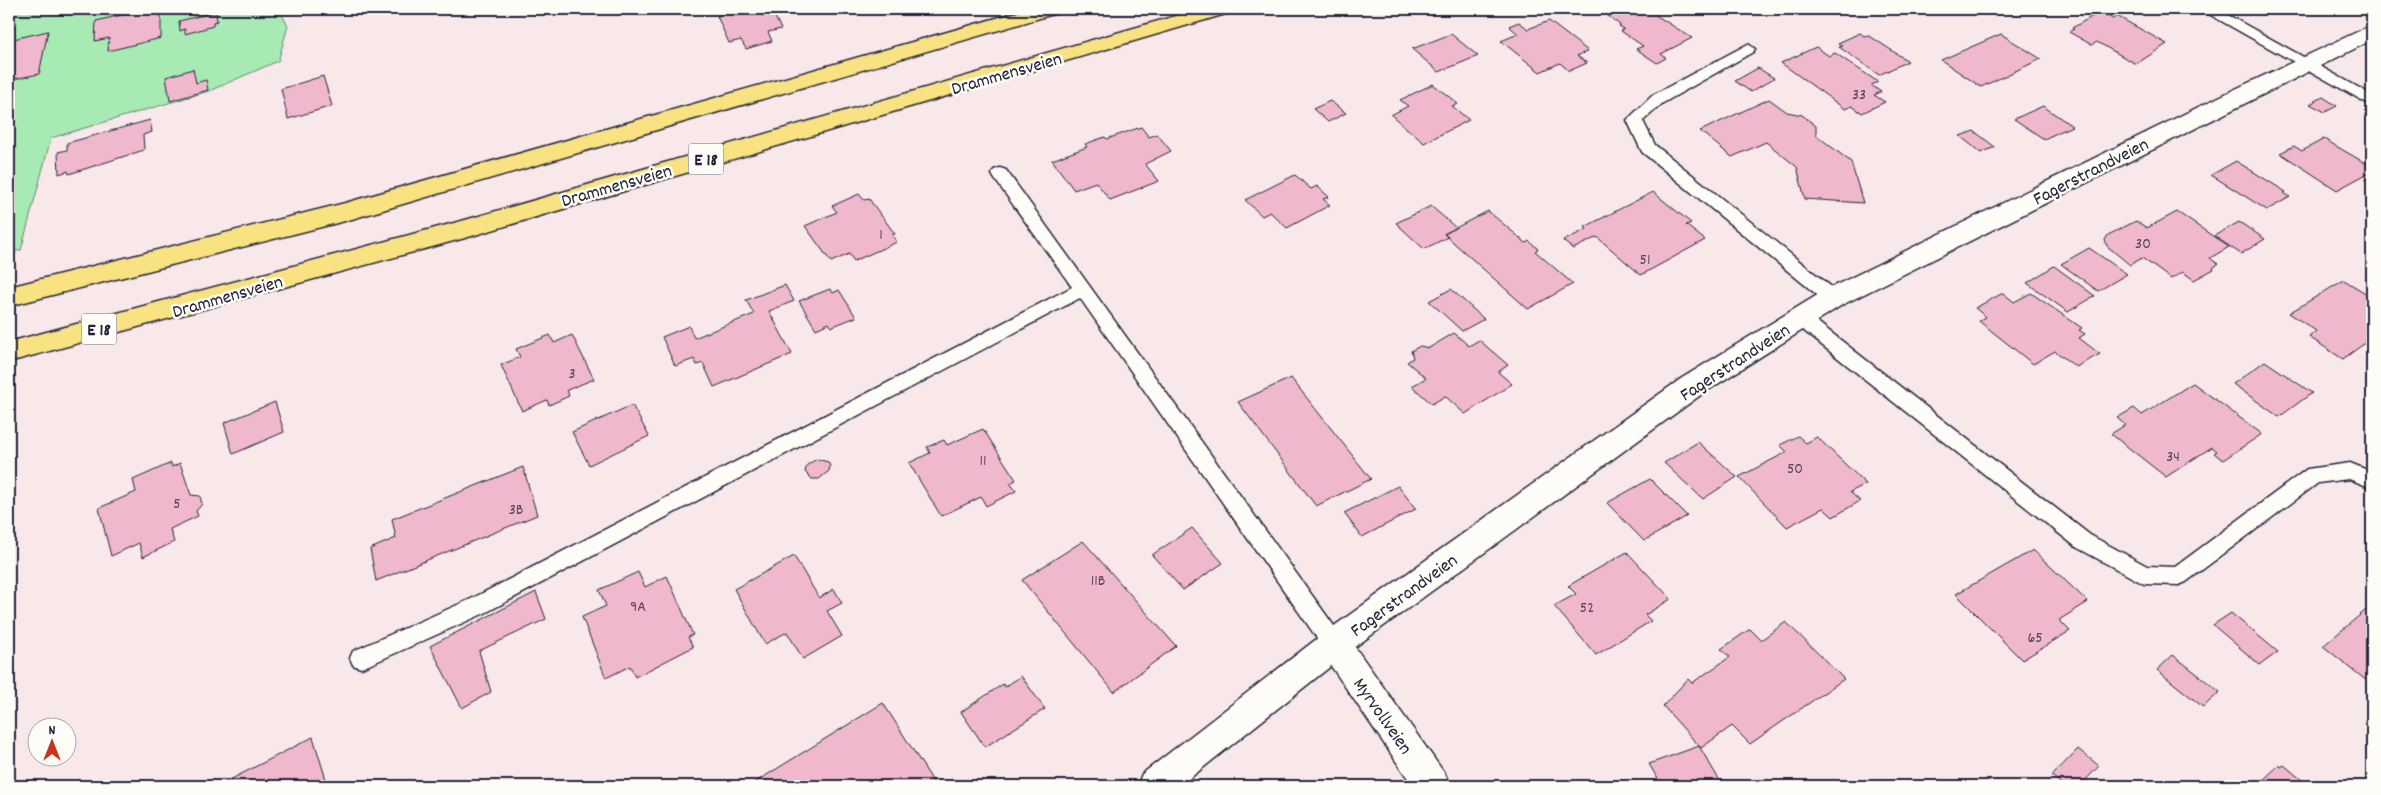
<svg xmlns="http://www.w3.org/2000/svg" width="2381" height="795" viewBox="0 0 2381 795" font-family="Dekko,sans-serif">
<rect width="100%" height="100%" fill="#f9e8ea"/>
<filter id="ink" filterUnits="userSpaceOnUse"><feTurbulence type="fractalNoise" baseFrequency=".02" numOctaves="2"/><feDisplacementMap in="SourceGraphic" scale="10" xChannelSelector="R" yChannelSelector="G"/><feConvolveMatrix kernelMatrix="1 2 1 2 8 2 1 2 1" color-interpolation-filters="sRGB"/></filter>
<g filter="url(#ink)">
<path fill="#a8eab4" stroke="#658678" d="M 9,9 L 279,9 L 288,26 L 278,61 L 209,91 L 51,138 L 21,250 L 9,253 Z"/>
<path fill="#f0b8cd" stroke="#22223b" d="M 147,9 L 161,9 L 161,38 L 108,51 L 109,38 L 95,41 L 96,21 Z
M 771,9 L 781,29 L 768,32 L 772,41 L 746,49 L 741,40 L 729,43 L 717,16 L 723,14 L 721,10 L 724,9 Z
M 1615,9 L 1646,9 L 1692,38 L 1661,54 L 1666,58 L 1657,63 L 1636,49 L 1643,46 L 1621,31 L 1624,29 L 1619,26 L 1620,25 L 1608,16 L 1618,11 Z
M 216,12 L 217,21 L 213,22 L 213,26 L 185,34 L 185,29 L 180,31 L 179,21 Z
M 2100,12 L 2113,19 L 2117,16 L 2167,44 L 2136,64 L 2097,42 L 2092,45 L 2069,32 L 2074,29 L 2072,28 Z
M 1549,21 L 1588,51 L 1577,56 L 1587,63 L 1569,71 L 1560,63 L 1540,72 L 1501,41 L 1518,34 L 1509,26 L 1519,22 L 1528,29 Z
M 48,31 L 39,74 L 9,80 L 9,40 Z
M 1860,33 L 1864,36 L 1868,35 L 1908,61 L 1879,75 L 1839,47 L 1843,46 L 1838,43 Z
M 1451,34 L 1478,56 L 1439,72 L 1412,49 Z
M 2001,34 L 2041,59 L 1981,87 L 1941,60 Z
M 1816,47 L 1829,56 L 1835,53 L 1878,82 L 1871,85 L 1881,92 L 1874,95 L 1885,102 L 1862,113 L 1852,106 L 1845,109 L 1781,63 Z
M 1758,68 L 1774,78 L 1751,92 L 1735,81 Z
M 193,69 L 196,83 L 206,80 L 208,90 L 170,101 L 166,77 Z
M 323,76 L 332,106 L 288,119 L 281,89 Z
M 1433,84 L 1458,104 L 1452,106 L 1469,120 L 1424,143 L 1391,115 L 1408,106 L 1400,100 Z
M 2323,97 L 2337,106 L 2325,112 L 2310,104 Z
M 1769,99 L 1787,112 L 1802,115 L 1816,126 L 1816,135 L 1851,162 L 1863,203 L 1805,199 L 1797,167 L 1766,142 L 1732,157 L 1700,131 Z
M 1330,101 L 1346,113 L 1328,122 L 1313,109 Z
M 2043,106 L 2072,126 L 2044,139 L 2014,119 Z
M 150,120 L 152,132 L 143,135 L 144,150 L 69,174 L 68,171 L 59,174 L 58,152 L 67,150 L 67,143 Z
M 1141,127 L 1149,137 L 1157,134 L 1171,151 L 1145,164 L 1159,181 L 1110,200 L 1096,182 L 1074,190 L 1052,160 L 1087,147 L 1085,144 L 1105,137 L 1107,139 Z
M 1974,131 L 1995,147 L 1981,153 L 1960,136 Z
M 2324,139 L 2372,167 L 2372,171 L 2337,190 L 2280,153 L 2294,146 L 2302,151 Z
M 2236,161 L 2286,192 L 2284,193 L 2290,197 L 2267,210 L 2211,175 Z
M 1295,175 L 1311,189 L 1317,186 L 1329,197 L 1323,199 L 1330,205 L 1287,228 L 1270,212 L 1262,216 L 1245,200 Z
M 1653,192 L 1691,223 L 1686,225 L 1705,240 L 1641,275 L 1597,237 L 1573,249 L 1563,241 L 1587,229 L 1585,227 Z
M 859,194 L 864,200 L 869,199 L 895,234 L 892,235 L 897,242 L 854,261 L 849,254 L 831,262 L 805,226 L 837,212 L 832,206 Z
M 1431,206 L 1456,228 L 1444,234 L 1448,237 L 1424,249 L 1396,223 Z
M 1488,211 L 1526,243 L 1529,241 L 1538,249 L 1535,251 L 1573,284 L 1528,309 L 1444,234 Z
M 2177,212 L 2229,247 L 2210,258 L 2218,264 L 2213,268 L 2214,269 L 2194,280 L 2183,272 L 2171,279 L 2142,258 L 2130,265 L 2107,246 L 2105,240 L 2108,235 L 2136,221 L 2147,228 Z
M 2239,222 L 2265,239 L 2241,254 L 2214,236 Z
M 2089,248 L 2127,274 L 2098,291 L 2061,264 Z
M 2054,266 L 2095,296 L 2068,312 L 2027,283 Z
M 2344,280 L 2372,297 L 2372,338 L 2343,359 L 2309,337 L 2316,331 L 2289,313 Z
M 785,285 L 794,301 L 769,311 L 792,354 L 714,387 L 703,363 L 697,365 L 694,359 L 675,366 L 662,337 L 689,326 L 694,338 L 754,314 L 746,300 Z
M 830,289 L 833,293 L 839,290 L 856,317 L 831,327 L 829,323 L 816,329 L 799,301 Z
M 1451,289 L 1484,319 L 1462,331 L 1429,301 Z
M 2003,293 L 2014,302 L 2031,293 L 2082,328 L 2079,330 L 2085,334 L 2079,338 L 2100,354 L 2076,367 L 2055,351 L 2033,364 L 1979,321 L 1986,317 L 1975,308 Z
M 1454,333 L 1469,346 L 1479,340 L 1508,365 L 1498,372 L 1512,384 L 1465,414 L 1445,396 L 1432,404 L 1412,386 L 1426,378 L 1407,362 L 1413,358 L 1411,351 L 1420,346 L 1429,348 Z
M 550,335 L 554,343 L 572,335 L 594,379 L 567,390 L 569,396 L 549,405 L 547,400 L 522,411 L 501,365 L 520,357 L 516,349 Z
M 2265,361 L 2312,393 L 2279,417 L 2233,384 Z
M 1291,378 L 1371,479 L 1316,506 L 1238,402 Z
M 2193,383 L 2262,434 L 2223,460 L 2214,453 L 2217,451 L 2212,447 L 2166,477 L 2111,434 L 2125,425 L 2117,418 L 2134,408 L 2142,415 Z
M 275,402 L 284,432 L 233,454 L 224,423 Z
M 632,405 L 649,436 L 589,465 L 572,432 Z
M 983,429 L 1016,480 L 1010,483 L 1016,491 L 986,506 L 981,497 L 941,516 L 909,463 L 930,453 L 927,447 L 944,440 L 947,445 Z
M 1798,436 L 1806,443 L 1817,437 L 1866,484 L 1850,492 L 1860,501 L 1833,517 L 1823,508 L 1787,527 L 1739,477 L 1787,452 L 1780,445 Z
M 1698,442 L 1737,477 L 1703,499 L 1664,463 Z
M 817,459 L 828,462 L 830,466 L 829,471 L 819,479 L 812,479 L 805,472 L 807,465 Z
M 171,463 L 172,467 L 180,463 L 191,495 L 200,496 L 202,504 L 196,511 L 198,516 L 170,529 L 174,542 L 143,557 L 139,543 L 111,556 L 99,508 L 136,492 L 133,480 Z
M 523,467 L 537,515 L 376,581 L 370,549 L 396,538 L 392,519 Z
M 1650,479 L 1687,516 L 1644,541 L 1607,503 Z
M 1398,486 L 1416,509 L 1362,537 L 1344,513 Z
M 1192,528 L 1223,563 L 1183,590 L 1152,555 Z
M 1083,541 L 1176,646 L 1114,692 L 1022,580 Z
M 2033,550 L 2088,602 L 2059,620 L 2070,631 L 2022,660 L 1956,594 Z
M 1627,552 L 1671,599 L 1645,615 L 1651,621 L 1596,655 L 1554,606 L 1576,594 L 1568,586 Z
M 794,556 L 819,598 L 834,589 L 842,603 L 827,611 L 842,636 L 803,659 L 787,632 L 765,644 L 734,589 Z
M 638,572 L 645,587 L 667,576 L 693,635 L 688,637 L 693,647 L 635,677 L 630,666 L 606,678 L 582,617 L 606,606 L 599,590 Z
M 536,592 L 546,619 L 479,651 L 491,692 L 462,708 L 430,646 Z
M 2372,605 L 2372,685 L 2323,646 Z
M 2231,613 L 2278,652 L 2260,665 L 2213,625 Z
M 1786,622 L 1844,679 L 1750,744 L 1732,726 L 1701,748 L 1663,706 L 1688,679 L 1692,683 L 1730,657 L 1721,649 L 1750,629 L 1761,640 Z
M 2173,655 L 2220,692 L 2203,707 L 2157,670 Z
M 1021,676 L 1045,709 L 985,747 L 961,712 L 1003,684 L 1005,687 Z
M 883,703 L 936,786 L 749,786 Z
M 313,737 L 328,786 L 218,786 Z
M 1699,746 L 1723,786 L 1662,786 L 1649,764 Z
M 2078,749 L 2099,766 L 2080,786 L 2064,786 L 2052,776 Z
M 2279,765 L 2281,767 L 2284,765 L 2309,786 L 2257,786 Z"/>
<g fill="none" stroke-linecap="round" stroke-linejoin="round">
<g stroke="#22223b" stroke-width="3">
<path id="lane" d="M 2200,9 L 2217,9 L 2372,95 L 2372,106 Z
M 1748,44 L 1755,49 L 1753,52 L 1663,103 L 1643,121 L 1655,145 L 1839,293 L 1842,298 L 1839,303 L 1833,305 L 1827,303 L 1642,152 L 1627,120 L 1653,95 Z
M 1000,168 L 1006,170 L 1342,637 L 1345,644 L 1342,651 L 1334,654 L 1326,651 L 1080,298 L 485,613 L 369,665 L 361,668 L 353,665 L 350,658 L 353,651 L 471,599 L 1072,287 L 994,178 L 992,174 L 994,170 Z
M 1800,311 L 1806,313 L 2090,535 L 2147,566 L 2175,567 L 2307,469 L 2350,463 L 2372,472 L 2372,488 L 2349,479 L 2318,483 L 2186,582 L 2179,585 L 2144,584 L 2076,547 L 1794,323 L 1791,318 L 1794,313 Z"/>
</g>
<g stroke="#22223b" stroke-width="3">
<path id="street" d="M 2372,25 L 2372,40 L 1842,305 L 1702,394 L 1355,647 L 1445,774 L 1450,786 L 1413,786 L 1331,666 L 1180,786 L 1137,786 L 1142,774 L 1323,634 L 1423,562 L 1682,378 L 1824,291 L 2231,91 Z"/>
</g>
<g stroke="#22223b" stroke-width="3">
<path id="highway" d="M 1028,9 L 1061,9 L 1057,13 L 345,221 L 9,306 L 9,287 L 345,203 Z
M 1200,9 L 1233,9 L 1229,13 L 465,238 L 9,362 L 9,342 L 465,220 Z"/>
</g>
<use href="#lane" fill="#fdfcf7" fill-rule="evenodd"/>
<use href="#street" fill="#fdfcf7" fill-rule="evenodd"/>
<use href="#highway" fill="#f8e281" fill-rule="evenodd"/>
</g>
</g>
<g text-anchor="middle" stroke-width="5" stroke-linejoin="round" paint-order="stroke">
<g font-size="16" fill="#564860">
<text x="1859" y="99">33</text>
<text x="881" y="239">1</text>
<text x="2143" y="248">30</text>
<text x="1645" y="264">51</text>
<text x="572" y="378">3</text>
<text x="2173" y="461">34</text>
<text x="983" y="465">11</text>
<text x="1795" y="473">50</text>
<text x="177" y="508">5</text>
<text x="516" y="514">3B</text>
<text x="1098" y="585">11B</text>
<text x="638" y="611">9A</text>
<text x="1587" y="612">52</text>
<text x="2035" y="642">65</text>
</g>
<g fill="#fdfcf7" stroke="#646373" stroke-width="1">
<rect x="688.5" y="143.5" width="35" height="31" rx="4"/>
<rect x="81.5" y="313.5" width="35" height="31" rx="4"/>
</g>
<g font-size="18" font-weight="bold" fill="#22223b">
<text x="706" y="165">E 18</text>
<text x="99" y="335">E 18</text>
</g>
<g font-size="19" fill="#22223b" stroke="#fdfcf7">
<text transform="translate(1006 72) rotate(-16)" y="7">Drammensveien</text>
<text transform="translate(2090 170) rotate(-27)" y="7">Fagerstrandveien</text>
<text transform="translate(616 184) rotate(-16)" y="7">Drammensveien</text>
<text transform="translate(227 295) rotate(-16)" y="7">Drammensveien</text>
<text transform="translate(1734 361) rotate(-33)" y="7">Fagerstrandveien</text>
<text transform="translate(1403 594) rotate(-36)" y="7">Fagerstrandveien</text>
<text transform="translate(1384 715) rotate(55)" y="7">Myrvollveien</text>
</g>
</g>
<rect width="2381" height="795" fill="none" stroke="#fdfcf7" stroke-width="30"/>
<rect x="15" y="15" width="2351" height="765" fill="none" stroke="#22223b" stroke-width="2" filter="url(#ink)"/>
<g transform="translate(52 742)"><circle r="24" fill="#fdfcf7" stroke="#a5a5ac"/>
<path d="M0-4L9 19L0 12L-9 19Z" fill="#c8321e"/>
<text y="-8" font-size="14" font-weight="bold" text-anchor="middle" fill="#22223b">N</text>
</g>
</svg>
